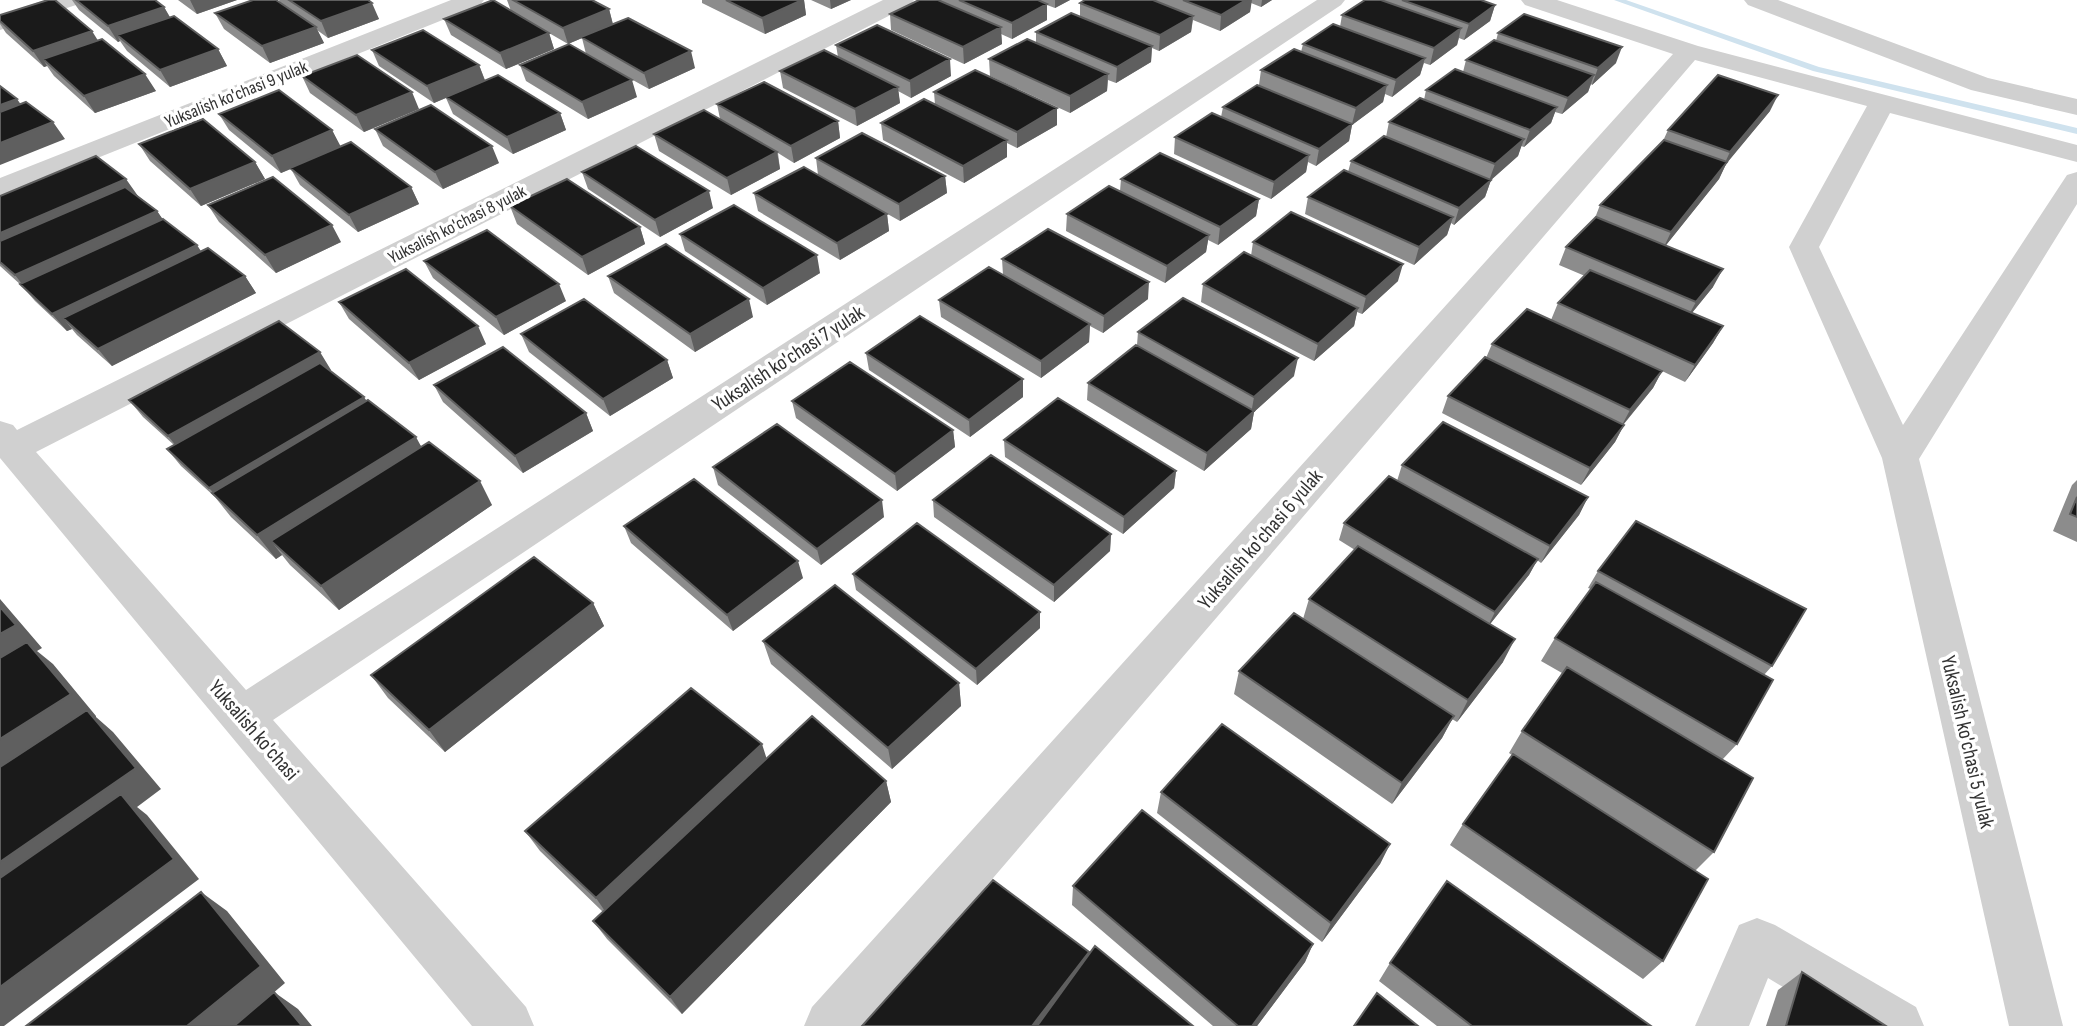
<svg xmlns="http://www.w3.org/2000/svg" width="2077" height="1026" viewBox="0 0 2077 1026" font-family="'Sofia Sans Condensed',sans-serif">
<rect width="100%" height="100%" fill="#fff"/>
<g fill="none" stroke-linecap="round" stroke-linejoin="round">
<path fill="#cfe2ee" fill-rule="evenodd" d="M 1614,0 L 1626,0 L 1819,67 L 2077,128 L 2077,134 L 1813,71 Z"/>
<path fill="#d0d0d0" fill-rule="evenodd" d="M 45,0 L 80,0 L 76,5 L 0,30 L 0,15 Z
M 451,0 L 484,0 L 480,5 L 0,197 L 0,178 Z
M 883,0 L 914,0 L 910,5 L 36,452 L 246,690 L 1317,0 L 1345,0 L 1341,5 L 273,720 L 526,1007 L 534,1026 L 472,1026 L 0,458 L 0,421 L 13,425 L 17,430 Z
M 1521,0 L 1557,0 L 1698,46 L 2077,145 L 2077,162 L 1890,113 L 1819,247 L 1903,425 L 2067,175 L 2077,172 L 2077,204 L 1919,459 L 2063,1026 L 2009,1026 L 1882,458 L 1789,247 L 1867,106 L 1695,60 L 866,1026 L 804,1026 L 812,1007 L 1673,54 L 1525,5 Z
M 1744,0 L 1778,0 L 1988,78 L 2077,99 L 2077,115 L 1971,90 L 1748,5 Z
M 1757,918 L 1775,925 L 1916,1007 L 1924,1026 L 1847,1026 L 1768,978 L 1749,1026 L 1695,1026 L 1739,925 Z"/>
</g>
<path fill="#8c8c8c" d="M 72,0 L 155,0 L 164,7 L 170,17 L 218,49 L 227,66 L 170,87 L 127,51 L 120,41 L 118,42 L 79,10 Z
M 178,0 L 237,0 L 197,14 Z
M 279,0 L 368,0 L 379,19 L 328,38 L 317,30 L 324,43 L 270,63 L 224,29 L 215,13 L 280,3 Z
M 507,0 L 592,0 L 609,9 L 613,24 L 695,68 L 649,89 L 586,54 L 582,38 L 568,44 L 549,33 L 554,49 L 506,69 L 451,35 L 444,19 L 511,11 Z
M 702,0 L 804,0 L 806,15 L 765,34 L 702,3 Z
M 811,0 L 851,0 L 831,9 Z
M 939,0 L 1070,0 L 1055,8 L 1047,5 L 1047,20 L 1012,39 L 1001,34 L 1002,44 L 964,64 L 891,30 L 890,14 Z
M 1085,0 L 1272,0 L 1261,7 L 1251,3 L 1250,12 L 1220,31 L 1193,20 L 1191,32 L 1159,51 L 1152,48 L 1151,62 L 1116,83 L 1108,80 L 1107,91 L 1070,113 L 990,76 L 989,59 L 1036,43 L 1036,32 L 1080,16 L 1080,3 Z
M 1365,0 L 1481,0 L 1495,5 L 1490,21 L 1464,40 L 1459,38 L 1457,45 L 1430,65 L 1424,63 L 1420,75 L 1392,97 L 1385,94 L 1383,102 L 1352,125 L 1349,141 L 1316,166 L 1308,162 L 1306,172 L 1271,199 L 1174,154 L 1175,137 L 1221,117 L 1223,107 L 1259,85 L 1261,70 L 1301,52 L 1303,44 L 1340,27 L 1342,15 Z
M 0,15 L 98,40 L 156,91 L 95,113 L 54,76 L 47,66 L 44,67 L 6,33 L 0,24 Z
M 1498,33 L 1616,63 L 1592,85 L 1591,84 L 1588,92 L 1562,114 L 1555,112 L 1551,123 L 1524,147 L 1521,146 L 1518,156 L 1491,180 L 1485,197 L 1454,225 L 1451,223 L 1447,235 L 1414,265 L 1305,214 L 1308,197 L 1348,172 L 1351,161 L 1386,137 L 1389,122 L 1424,100 L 1426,90 L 1463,72 L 1466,60 L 1496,41 Z
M 836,45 L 951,76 L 911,98 L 898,91 L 900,103 L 857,126 L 783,88 L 780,71 L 838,57 Z
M 372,50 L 479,65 L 485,80 L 560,113 L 566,130 L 513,154 L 453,114 L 446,98 L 434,103 L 379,66 Z
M 520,65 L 637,97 L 588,119 L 526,81 Z
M 302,76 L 419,109 L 364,132 L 310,93 Z
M 934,92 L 1057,108 L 1057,125 L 1017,148 L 1007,143 L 1007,157 L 964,183 L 883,140 L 881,123 L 935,105 Z
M 717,104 L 838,121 L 840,138 L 794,163 L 778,153 L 780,169 L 731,195 L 659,151 L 654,134 L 720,119 Z
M 1770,111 L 1727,162 L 1719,179 L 1665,246 L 1713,287 L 1692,313 L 1723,326 L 1713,343 L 1685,382 L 1662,371 L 1653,388 L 1624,424 L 1624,425 L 1615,442 L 1581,485 L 1442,413 L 1448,396 L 1486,358 L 1492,344 L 1551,320 L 1558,303 L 1585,276 L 1559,265 L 1566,247 L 1595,218 L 1600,205 L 1663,141 L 1668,130 Z
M 219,114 L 332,130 L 340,147 L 411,187 L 419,204 L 358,232 L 300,185 L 291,169 L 281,173 L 229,130 Z
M 375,129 L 499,163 L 443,189 L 383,146 Z
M 139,144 L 255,162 L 265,179 L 201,206 L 150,161 Z
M 816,158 L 945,176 L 947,193 L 900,221 L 818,175 Z
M 582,172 L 713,208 L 660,237 L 588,189 Z
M 1121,179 L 1259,199 L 1256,216 L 1218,245 L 1208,240 L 1206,252 L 1165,283 L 1066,231 L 1067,214 L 1120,191 Z
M 754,193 L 887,214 L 889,231 L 840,260 L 758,211 Z
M 0,196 L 138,196 L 157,211 L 162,219 L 201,252 L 245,276 L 256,293 L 112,366 L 77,335 L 72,329 L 67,331 L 35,301 L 22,286 L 0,266 Z
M 208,205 L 341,242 L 276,273 L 219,222 Z
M 510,206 L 640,227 L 645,244 L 588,275 L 517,224 Z
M 680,234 L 820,273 L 767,305 L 685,251 Z
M 1253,242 L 1398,281 L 1362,314 L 1357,312 L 1354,326 L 1314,361 L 1201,302 L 1203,284 L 1251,256 Z
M 1002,259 L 1148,299 L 1103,333 L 1090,326 L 1089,342 L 1041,378 L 941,317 L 939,300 L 1003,275 Z
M 424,261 L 566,301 L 504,335 L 433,278 Z
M 608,276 L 753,317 L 695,352 L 614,293 Z
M 339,302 L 486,344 L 419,380 L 349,319 Z
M 1138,332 L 1294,376 L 1254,412 L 1251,429 L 1204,471 L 1087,400 L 1088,383 L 1137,345 Z
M 521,334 L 667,360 L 673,378 L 610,416 L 529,352 Z
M 866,353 L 1023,397 L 970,437 L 869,370 Z
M 330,370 L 492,505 L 339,610 L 290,565 L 282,555 L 276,559 L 231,517 L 215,497 L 181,466 L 167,449 L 174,445 L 143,417 L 129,400 L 331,370 Z
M 434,385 L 586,413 L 593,431 L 523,473 L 443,402 Z
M 792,401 L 953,430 L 955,447 L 897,491 L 796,418 Z
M 1004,440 L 1176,471 L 1174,488 L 1123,534 L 1005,457 Z
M 1402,465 L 1588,497 L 1579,515 L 1541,563 L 1537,560 L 1529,575 L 1490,624 L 1503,662 L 1457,722 L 1452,719 L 1442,738 L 1392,804 L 1234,694 L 1239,671 L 1303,619 L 1309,599 L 1355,550 L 1339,540 L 1344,523 L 1397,481 Z
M 713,467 L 884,517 L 821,565 L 718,485 Z
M 2077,480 L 2077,542 L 2053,531 L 2072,485 Z
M 933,500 L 1111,534 L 1110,551 L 1054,602 L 934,517 Z
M 624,526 L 803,578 L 733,631 L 631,543 Z
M 1598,571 L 1772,666 L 1764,675 L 1737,744 L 1722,760 L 1714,852 L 1695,871 L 1663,961 L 1643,979 L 1450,845 L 1463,824 L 1512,755 L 1509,753 L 1522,731 L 1562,673 L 1541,661 L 1555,638 L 1591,589 L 1588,588 Z
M 853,574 L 1040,612 L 1040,628 L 977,685 L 856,590 Z
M 593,603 L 604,626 L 445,752 L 388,698 L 371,675 Z
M 763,641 L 959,683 L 961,706 L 892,769 L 771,664 Z
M 767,758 L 886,781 L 891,802 L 682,1014 L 607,939 L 593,921 L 603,912 L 540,851 L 525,831 Z
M 1161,792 L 1390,844 L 1380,864 L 1322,942 L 1157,813 Z
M 1073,886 L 1313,944 L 1305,962 L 1257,1026 L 1213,1026 L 1072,905 Z
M 1390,963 L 1651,1026 L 1437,1026 L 1379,981 Z
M 1802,972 L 1886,1026 L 1766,1026 L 1778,990 Z"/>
<path fill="#5f5f5f" d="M 190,0 L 237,0 L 197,14 Z
M 802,0 L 804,0 L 806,15 L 765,34 L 762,18 Z
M 830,0 L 851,0 L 831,9 Z
M 1055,0 L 1070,0 L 1055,8 Z
M 1246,0 L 1252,0 L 1250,12 L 1220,31 L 1221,15 Z
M 1262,0 L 1272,0 L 1261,7 Z
M 372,3 L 379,19 L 328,38 L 321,21 Z
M 1047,4 L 1047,20 L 1012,39 L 1012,23 Z
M 1495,5 L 1490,21 L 1464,40 L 1469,24 Z
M 164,7 L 173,23 L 117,35 L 120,41 L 118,42 L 108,26 Z
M 609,9 L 613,25 L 568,44 L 563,28 Z
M 1193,16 L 1191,32 L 1159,51 L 1160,35 Z
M 316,27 L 324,43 L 270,63 L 262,46 Z
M 1001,27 L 1002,44 L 964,64 L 963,47 Z
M 1461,28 L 1457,45 L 1430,65 L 1434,48 Z
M 92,31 L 102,47 L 43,59 L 47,66 L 44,67 L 33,51 Z
M 549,33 L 554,49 L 506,69 L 500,53 Z
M 1152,46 L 1151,62 L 1116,83 L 1117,67 Z
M 1622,47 L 1616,63 L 1592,85 L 1598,68 Z
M 218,49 L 227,66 L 170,87 L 160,70 Z
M 691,51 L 695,68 L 649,89 L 644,73 Z
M 1425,58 L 1420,75 L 1392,97 L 1396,80 Z
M 950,59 L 951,76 L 911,98 L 910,81 Z
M 479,65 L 485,81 L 434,103 L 427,86 Z
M 145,74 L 156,91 L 95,113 L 84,96 Z
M 1108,74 L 1107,91 L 1070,113 L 1070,96 Z
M 1594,75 L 1588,92 L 1562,114 L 1568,98 Z
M 632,80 L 637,97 L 588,119 L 582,102 Z
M 1387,85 L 1383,102 L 1352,125 L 1349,141 L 1316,166 L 1319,149 L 1352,124 L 1356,108 Z
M 898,87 L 900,103 L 857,126 L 855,109 Z
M 412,92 L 419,109 L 364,132 L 356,115 Z
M 1778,95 L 1770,111 L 1722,169 L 1730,152 Z
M 17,99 L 29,116 L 0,127 L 0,105 Z
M 1557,107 L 1551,123 L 1524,147 L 1530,130 Z
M 1057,108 L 1057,125 L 1017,148 L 1017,132 Z
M 560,113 L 566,130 L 513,154 L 507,137 Z
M 838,121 L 840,138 L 794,163 L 791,146 Z
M 53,122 L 65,139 L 0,165 L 0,143 Z
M 332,130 L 341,147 L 281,173 L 272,156 Z
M 1524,139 L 1518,156 L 1491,180 L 1485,197 L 1454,225 L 1459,208 L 1489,181 L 1495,164 Z
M 1007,140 L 1007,157 L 964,183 L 963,166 Z
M 492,146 L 499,163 L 443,189 L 435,172 Z
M 777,152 L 780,169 L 731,195 L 727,178 Z
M 1309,155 L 1306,172 L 1271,199 L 1274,182 Z
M 255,162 L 265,179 L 201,206 L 190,189 Z
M 1727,162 L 1719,179 L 1663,249 L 1671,232 Z
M 945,176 L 947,193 L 900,221 L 899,204 Z
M 126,179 L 138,196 L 0,255 L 0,233 Z
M 411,187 L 419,204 L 358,232 L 349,215 Z
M 709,191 L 713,208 L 660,237 L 655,220 Z
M 1259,199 L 1256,216 L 1218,245 L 1220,227 Z
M 157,211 L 169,228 L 29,293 L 15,275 Z
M 887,214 L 889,231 L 840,260 L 837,243 Z
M 1453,217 L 1447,235 L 1414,265 L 1419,247 Z
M 332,225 L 341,242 L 276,273 L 265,255 Z
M 640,227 L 645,244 L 588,275 L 582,257 Z
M 1209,235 L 1206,252 L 1165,283 L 1167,266 Z
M 197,245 L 208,262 L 63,318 L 72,329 L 67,331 L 52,314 Z
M 817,255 L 820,273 L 767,305 L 763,288 Z
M 1403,264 L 1398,281 L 1362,314 L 1366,297 Z
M 1723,269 L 1713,287 L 1686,320 L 1696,302 Z
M 245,276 L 256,293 L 112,366 L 98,349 Z
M 1149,282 L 1148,299 L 1103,333 L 1104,316 Z
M 559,284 L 566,301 L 504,335 L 496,317 Z
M 749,299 L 753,317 L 695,352 L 690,334 Z
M 1358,308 L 1354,326 L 1314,361 L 1318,344 Z
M 1090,324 L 1089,342 L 1041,378 L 1041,361 Z
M 478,326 L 486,344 L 419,380 L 409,363 Z
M 1723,326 L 1713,343 L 1685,382 L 1695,365 Z
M 320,352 L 331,370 L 182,453 L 168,436 Z
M 1298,358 L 1294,376 L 1254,412 L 1251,429 L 1204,471 L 1207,453 L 1251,414 L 1254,397 Z
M 667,360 L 673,378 L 610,416 L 603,399 Z
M 1662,371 L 1653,388 L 1621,427 L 1630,410 Z
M 1023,379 L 1023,397 L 970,437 L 969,420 Z
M 364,397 L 375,414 L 220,500 L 209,488 Z
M 586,413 L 593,431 L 523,473 L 515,456 Z
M 1624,425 L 1615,442 L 1581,485 L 1590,468 Z
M 953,430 L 955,447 L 897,491 L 895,474 Z
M 416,437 L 429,461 L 271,541 L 282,555 L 276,559 L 257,535 Z
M 1176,471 L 1174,488 L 1123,534 L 1124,517 Z
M 480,481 L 492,505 L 339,610 L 321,586 Z
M 1588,497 L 1579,515 L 1541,563 L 1550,546 Z
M 882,500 L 884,517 L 821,565 L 817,549 Z
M 1111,534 L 1110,551 L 1054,602 L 1054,585 Z
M 1538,559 L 1529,575 L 1487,628 L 1495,612 Z
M 798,561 L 803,578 L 733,631 L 727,615 Z
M 0,599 L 42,648 L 37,651 L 53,664 L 96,716 L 96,717 L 113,732 L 161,789 L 137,807 L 147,815 L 199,879 L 4,1026 L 0,1026 Z
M 593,603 L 604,626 L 445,752 L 429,730 Z
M 1040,612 L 1040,628 L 977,685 L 976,669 Z
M 1515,639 L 1503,662 L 1457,722 L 1468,700 Z
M 959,683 L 961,706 L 892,769 L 888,748 Z
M 1454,716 L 1442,738 L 1392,804 L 1402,783 Z
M 762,744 L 769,766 L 609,917 L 596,898 Z
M 886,781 L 891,802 L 682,1014 L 670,997 Z
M 1390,844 L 1380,864 L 1322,942 L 1331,923 Z
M 201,892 L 227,911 L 285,983 L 234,1026 L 187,1026 Z
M 1313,944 L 1305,962 L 1257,1026 L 1252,1026 Z
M 1089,952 L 1088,970 L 1045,1026 L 1032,1026 Z
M 274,992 L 298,1009 L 312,1026 L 302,1026 Z"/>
<path fill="#1a1a1a" stroke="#5f5f5f" stroke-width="2" d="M 48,0 L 55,0 L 92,31 L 33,51 L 0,21 L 0,15 Z
M 76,0 L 155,0 L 164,7 L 108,26 Z
M 253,0 L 276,0 L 316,27 L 262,46 L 215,13 Z
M 289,0 L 368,0 L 372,3 L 321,21 Z
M 493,0 L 549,33 L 500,53 L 444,19 Z
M 513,0 L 592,0 L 609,9 L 563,28 Z
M 726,0 L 802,0 L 762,18 Z
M 919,0 L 938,0 L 1001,27 L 963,47 L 890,14 Z
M 959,0 L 1038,0 L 1047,4 L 1012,23 Z
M 1085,0 L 1153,0 L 1193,16 L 1160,35 L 1080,3 Z
M 1183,0 L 1246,0 L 1221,15 Z
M 1365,0 L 1381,0 L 1461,28 L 1434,48 L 1342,15 Z
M 1402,0 L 1481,0 L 1495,5 L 1469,24 Z
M 1071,13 L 1152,46 L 1117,67 L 1036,32 Z
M 1524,14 L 1622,47 L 1598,68 L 1498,33 Z
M 174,16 L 218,49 L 160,70 L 117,35 Z
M 628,18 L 691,51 L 644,73 L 581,37 Z
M 1333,24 L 1425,58 L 1396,80 L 1303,44 Z
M 877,25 L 950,59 L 910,81 L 836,45 Z
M 423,30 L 479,65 L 427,86 L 372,50 Z
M 102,39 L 145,74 L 84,96 L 43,59 Z
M 1027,39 L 1108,74 L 1070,96 L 989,59 Z
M 1494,40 L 1594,75 L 1568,98 L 1466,60 Z
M 569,44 L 632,80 L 582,102 L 520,65 Z
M 1294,49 L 1387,85 L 1356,108 L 1261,70 Z
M 824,50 L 898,87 L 855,109 L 780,71 Z
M 357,55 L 412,92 L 356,115 L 302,76 Z
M 1455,69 L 1557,107 L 1530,130 L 1426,90 Z
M 975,70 L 1057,108 L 1017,132 L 934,92 Z
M 498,75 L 560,113 L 507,137 L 446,97 Z
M 1718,75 L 1778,95 L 1730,152 L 1668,130 Z
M 764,82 L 838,121 L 791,146 L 717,104 Z
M 1257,85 L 1352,124 L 1319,149 L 1223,107 Z
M 0,86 L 17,99 L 0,105 Z
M 279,90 L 332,130 L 272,156 L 219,114 Z
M 1420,98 L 1524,139 L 1495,164 L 1389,122 Z
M 924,99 L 1007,140 L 963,166 L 881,123 Z
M 26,102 L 53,122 L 0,143 L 0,112 Z
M 431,105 L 492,146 L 435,172 L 375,129 Z
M 704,110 L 777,152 L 727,178 L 654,134 Z
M 1212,113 L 1309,155 L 1274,182 L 1175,137 Z
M 203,119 L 255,162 L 190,189 L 139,144 Z
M 862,133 L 945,176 L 899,204 L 816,158 Z
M 1384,136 L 1491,180 L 1459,208 L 1351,161 Z
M 1664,140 L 1727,162 L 1671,232 L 1600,205 Z
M 351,142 L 411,187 L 349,215 L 290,168 Z
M 636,146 L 709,191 L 655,220 L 582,172 Z
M 1160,153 L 1259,199 L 1220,227 L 1121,179 Z
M 96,156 L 126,179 L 0,233 L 0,196 Z
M 804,167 L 887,214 L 837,243 L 754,193 Z
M 1344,170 L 1453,217 L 1419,247 L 1308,197 Z
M 273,177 L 332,225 L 265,255 L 208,205 Z
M 567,179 L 640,227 L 582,257 L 510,206 Z
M 1109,186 L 1209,235 L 1167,266 L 1067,214 Z
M 125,187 L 157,211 L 15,275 L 0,262 L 0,241 Z
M 734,205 L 817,255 L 763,288 L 680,234 Z
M 1291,212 L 1403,264 L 1366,297 L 1253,242 Z
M 1596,217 L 1723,269 L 1696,302 L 1566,247 Z
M 163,219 L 197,245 L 52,314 L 20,284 Z
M 1048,229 L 1149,282 L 1104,316 L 1002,259 Z
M 487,230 L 559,284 L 496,317 L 424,261 Z
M 666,244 L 749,299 L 690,334 L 608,276 Z
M 208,248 L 245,276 L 98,349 L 63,318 Z
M 1244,252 L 1358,308 L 1318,344 L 1203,284 Z
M 989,267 L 1090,324 L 1041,361 L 939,300 Z
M 406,269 L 478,326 L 409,363 L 339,302 Z
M 1590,270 L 1723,326 L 1695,365 L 1558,303 Z
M 1183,298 L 1298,358 L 1254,397 L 1138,332 Z
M 584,299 L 667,360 L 603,399 L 521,334 Z
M 1527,309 L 1662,371 L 1630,410 L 1492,344 Z
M 920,316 L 1023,379 L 969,420 L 866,353 Z
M 279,321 L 320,352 L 168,436 L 129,400 Z
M 1136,345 L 1254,411 L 1207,453 L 1088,383 Z
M 503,347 L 586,413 L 515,456 L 434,385 Z
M 1485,357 L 1624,425 L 1590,468 L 1448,396 Z
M 850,362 L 953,430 L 895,474 L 792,401 Z
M 320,363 L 364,397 L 209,488 L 167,449 Z
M 1058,398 L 1176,471 L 1124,517 L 1004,440 Z
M 368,400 L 416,437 L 257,535 L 212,493 Z
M 1443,422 L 1588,497 L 1550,546 L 1402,465 Z
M 777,424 L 882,500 L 817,549 L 713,467 Z
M 429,442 L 480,481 L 321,586 L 271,541 Z
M 991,455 L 1111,534 L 1054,585 L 933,500 Z
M 1389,476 L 1538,559 L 1495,612 L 1344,523 Z
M 694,479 L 798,561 L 727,615 L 624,526 Z
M 2077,497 L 2077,517 L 2070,514 Z
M 1636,521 L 1806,609 L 1772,666 L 1598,571 Z
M 917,523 L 1040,612 L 976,669 L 853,574 Z
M 1358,546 L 1515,639 L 1468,700 L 1309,599 Z
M 534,557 L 593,603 L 429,730 L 371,675 Z
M 1596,582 L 1773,680 L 1737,744 L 1555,638 Z
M 835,585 L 959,683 L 888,748 L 763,641 Z
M 0,607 L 16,625 L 0,634 Z
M 1294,613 L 1454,716 L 1402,783 L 1239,671 Z
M 27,642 L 71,694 L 0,739 L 0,658 Z
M 1567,667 L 1753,778 L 1714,852 L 1522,731 Z
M 691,688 L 762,744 L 596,898 L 525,831 Z
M 87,710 L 136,768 L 0,862 L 0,767 Z
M 812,716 L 886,781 L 670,997 L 593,921 Z
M 1222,724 L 1390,844 L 1331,923 L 1161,792 Z
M 1513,754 L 1708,879 L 1663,961 L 1463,824 Z
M 121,794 L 174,859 L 0,987 L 0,878 Z
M 1142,810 L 1313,944 L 1252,1026 L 1238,1026 L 1073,886 Z
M 993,880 L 1089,952 L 1032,1026 L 862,1026 Z
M 1447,881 L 1651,1026 L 1472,1026 L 1390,963 Z
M 201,892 L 261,966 L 187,1026 L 26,1026 Z
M 1095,946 L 1193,1026 L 1037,1026 Z
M 1802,972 L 1886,1026 L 1786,1026 Z
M 274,992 L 302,1026 L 234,1026 Z
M 1377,993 L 1418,1026 L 1354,1026 Z"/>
<g text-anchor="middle" stroke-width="7" stroke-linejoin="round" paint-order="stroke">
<g font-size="18" fill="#333" stroke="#fff">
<text transform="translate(236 94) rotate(-22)" y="6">Yuksalish ko'chasi 9 yulak</text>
<text transform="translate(457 224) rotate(-27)" y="6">Yuksalish ko'chasi 8 yulak</text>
</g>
<g font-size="21" fill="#333" stroke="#fff">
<text transform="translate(788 358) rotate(-33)" y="7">Yuksalish ko'chasi 7 yulak</text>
<text transform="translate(1260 539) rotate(-49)" y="7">Yuksalish ko'chasi 6 yulak</text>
<text transform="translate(254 730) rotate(49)" y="7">Yuksalish ko'chasi</text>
<text transform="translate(1968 742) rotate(77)" y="7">Yuksalish ko'chasi 5 yulak</text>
</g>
</g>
</svg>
